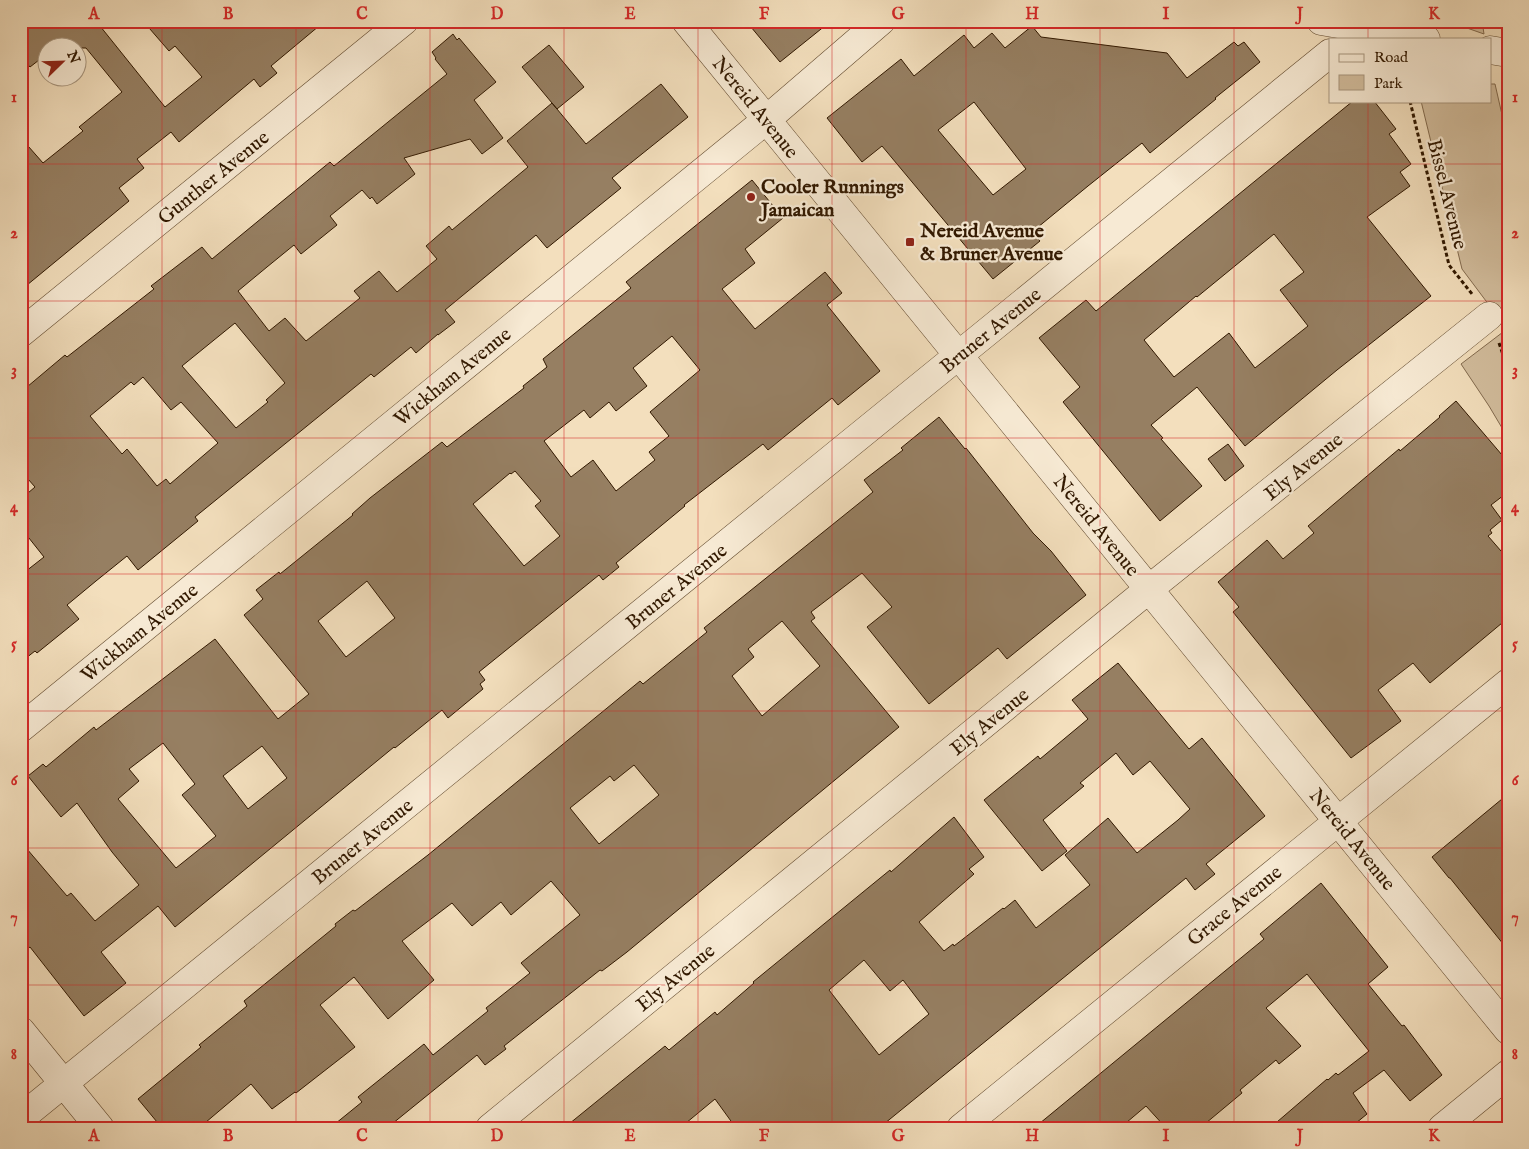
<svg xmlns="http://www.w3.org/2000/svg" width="1529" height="1149" viewBox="0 0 1529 1149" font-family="'IM FELL English',serif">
<rect width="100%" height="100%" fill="#f3dfbd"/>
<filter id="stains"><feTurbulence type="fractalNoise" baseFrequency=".004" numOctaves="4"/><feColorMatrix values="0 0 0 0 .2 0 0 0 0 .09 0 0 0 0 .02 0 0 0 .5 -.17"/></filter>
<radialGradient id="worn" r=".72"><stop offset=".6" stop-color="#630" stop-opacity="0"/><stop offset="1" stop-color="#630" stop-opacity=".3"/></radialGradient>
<path fill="#d2bd9d" stroke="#826a4e" d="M 1447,21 L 1482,21 L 1484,34 Z
M 1490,84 L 1495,84 L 1508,141 L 1508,438 L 1489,406 L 1461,364 L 1507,329 L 1462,269 L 1421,101 L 1490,101 Z"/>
<path fill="#967f62" stroke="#311800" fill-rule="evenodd" d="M 21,21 L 96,21 L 165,107 L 202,77 L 175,46 L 169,51 L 143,21 L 325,21 L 271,66 L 277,73 L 260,87 L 254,79 L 179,142 L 171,132 L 137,159 L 144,168 L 119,188 L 129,201 L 21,290 L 21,138 L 43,163 L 83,131 L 79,127 L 122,92 L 86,48 L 48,48 L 48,53 L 30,67 L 21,57 Z
M 746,21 L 831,21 L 780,62 Z
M 1032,26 L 1041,37 L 1167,53 L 1187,78 L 1234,42 L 1238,46 L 1244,42 L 1260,62 L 1215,98 L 1216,99 L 1150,153 L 1142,143 L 1088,186 L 1032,232 L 1040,241 L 993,279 L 882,146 L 862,162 L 827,118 L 901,59 L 914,76 L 964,35 L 974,48 L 992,33 L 1005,48 ZM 974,102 L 1026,169 L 993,195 L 938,130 Z
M 453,34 L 457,40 L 459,38 L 496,82 L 474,100 L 503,138 L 482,154 L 470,139 L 404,158 L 415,174 L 377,204 L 372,197 L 370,199 L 362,190 L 330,216 L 337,225 L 301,254 L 294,245 L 267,267 L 238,291 L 269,331 L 285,318 L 306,341 L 360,298 L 354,291 L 379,271 L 397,292 L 437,259 L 426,246 L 449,226 L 452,230 L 528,167 L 507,141 L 552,103 L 586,144 L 661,84 L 688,117 L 612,178 L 621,188 L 547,248 L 536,235 L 445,310 L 455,322 L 438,335 L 438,334 L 416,353 L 411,347 L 374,377 L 371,374 L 195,517 L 198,521 L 138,570 L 127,556 L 96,581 L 67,605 L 79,619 L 37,653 L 35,651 L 21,662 L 21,575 L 44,557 L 21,528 L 21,499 L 35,487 L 21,471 L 21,392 L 65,355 L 67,357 L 154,289 L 151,286 L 194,253 L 202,247 L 212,259 L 330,162 L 334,166 L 447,74 L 435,59 L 436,58 L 432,52 ZM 235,323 L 285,383 L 266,400 L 268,402 L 236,428 L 182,366 ZM 143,377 L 171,410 L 181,402 L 218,443 L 170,484 L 166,479 L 157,486 L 127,449 L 122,454 L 90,416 L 131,382 L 134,385 Z
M 549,45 L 584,87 L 557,109 L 522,67 Z
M 1353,101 L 1374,101 L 1396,129 L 1389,134 L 1411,164 L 1400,172 L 1410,186 L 1367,217 L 1431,296 L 1337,370 L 1245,446 L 1197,387 L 1151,425 L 1163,438 L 1161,439 L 1202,486 L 1160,521 L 1063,402 L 1080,387 L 1039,338 L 1086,300 L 1096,311 ZM 1274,234 L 1304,272 L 1280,290 L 1308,326 L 1255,368 L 1229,333 L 1174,377 L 1144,340 L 1196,296 L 1197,297 Z
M 752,180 L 783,218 L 745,249 L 755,263 L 722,289 L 755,329 L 825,272 L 842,293 L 827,305 L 880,371 L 838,405 L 832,398 L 768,450 L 763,444 L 684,505 L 685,506 L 616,563 L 619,567 L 603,580 L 599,575 L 479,672 L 485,680 L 480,684 L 483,689 L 448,718 L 442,710 L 395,748 L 394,747 L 175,927 L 158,906 L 101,952 L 126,983 L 84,1016 L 30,947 L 21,954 L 21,842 L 67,896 L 71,893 L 95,921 L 139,885 L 112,852 L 77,803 L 61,817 L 28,776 L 43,764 L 46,767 L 94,727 L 96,730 L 215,639 L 278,719 L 309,694 L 244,615 L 263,599 L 256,590 L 279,572 L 280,574 L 353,515 L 352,514 L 370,498 L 442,442 L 447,447 L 524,388 L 523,386 L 547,367 L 543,359 L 631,288 L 626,282 ZM 672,336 L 700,370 L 650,412 L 669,436 L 649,452 L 655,460 L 616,491 L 593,460 L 571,477 L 544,441 L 584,410 L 590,418 L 609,402 L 616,411 L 647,386 L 633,368 ZM 515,471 L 541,501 L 535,506 L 560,536 L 524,566 L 473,504 L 510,473 L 511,474 ZM 367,581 L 395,618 L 346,657 L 318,621 ZM 163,743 L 195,784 L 182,795 L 216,836 L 176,868 L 118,799 L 139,781 L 129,769 ZM 262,746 L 287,778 L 248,809 L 223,776 Z
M 1456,401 L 1508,462 L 1508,492 L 1491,505 L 1502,520 L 1490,530 L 1492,533 L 1488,536 L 1508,559 L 1508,618 L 1430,683 L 1413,663 L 1378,690 L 1401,721 L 1351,758 L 1233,612 L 1239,607 L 1218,582 L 1267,540 L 1283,559 L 1314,533 L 1308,526 L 1399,449 L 1400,451 L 1440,417 L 1439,416 Z
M 939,417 L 965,449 L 966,448 L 1033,533 L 1051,551 L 1086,595 L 1007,659 L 998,648 L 929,704 L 867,627 L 892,607 L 862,573 L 811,612 L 815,618 L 811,621 L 899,727 L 627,952 L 602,971 L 600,970 L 504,1046 L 506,1049 L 485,1065 L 477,1055 L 387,1128 L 330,1128 L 362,1102 L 358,1097 L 424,1044 L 433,1055 L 488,1011 L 486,1008 L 530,973 L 521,963 L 580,915 L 551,881 L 511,915 L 501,902 L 472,926 L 452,903 L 402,941 L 434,980 L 388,1019 L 354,977 L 320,1005 L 355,1047 L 296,1093 L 295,1092 L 272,1109 L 251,1084 L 199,1128 L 162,1128 L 138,1099 L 201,1047 L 199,1045 L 247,1006 L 244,1001 L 336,926 L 335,924 L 353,910 L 355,911 L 428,855 L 640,681 L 643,684 L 707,632 L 704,628 L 873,492 L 864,480 L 903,450 L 901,448 ZM 782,621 L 820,666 L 762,716 L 732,676 L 754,657 L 748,649 ZM 634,765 L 659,795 L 599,844 L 570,808 L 610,776 L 614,781 Z
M 1228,444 L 1244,466 L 1225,481 L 1208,459 Z
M 1118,663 L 1189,749 L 1202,738 L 1265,816 L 1206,864 L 1215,874 L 1195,890 L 1186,878 L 879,1128 L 736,1128 L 715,1099 L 680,1128 L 564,1128 L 665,1046 L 669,1050 L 715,1012 L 717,1015 L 754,983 L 753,982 L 890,870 L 891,872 L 954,817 L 984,857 L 969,869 L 974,874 L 919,922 L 944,951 L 953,944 L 954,946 L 1003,908 L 1004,909 L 1015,900 L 1036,928 L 1090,885 L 1065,855 L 1108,818 L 1137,853 L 1178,820 L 1190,809 L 1150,761 L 1133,775 L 1116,753 L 1080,783 L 1084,786 L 1043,820 L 1067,851 L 1042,871 L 984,800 L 1038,756 L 1040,759 L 1088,719 L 1072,700 ZM 864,960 L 890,991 L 903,980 L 929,1014 L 879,1055 L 829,990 Z
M 1508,794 L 1508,950 L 1450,878 L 1449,878 L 1432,857 Z
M 1321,883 L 1388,967 L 1368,984 L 1402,1026 L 1404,1025 L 1442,1075 L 1410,1101 L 1384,1070 L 1353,1093 L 1367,1114 L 1350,1128 L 1270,1128 L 1327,1079 L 1328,1080 L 1336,1073 L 1338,1075 L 1369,1051 L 1307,974 L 1266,1008 L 1301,1046 L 1279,1064 L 1276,1060 L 1240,1090 L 1242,1093 L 1200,1128 L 1166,1128 L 1146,1106 L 1120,1128 L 1034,1128 L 1264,939 L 1260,934 Z"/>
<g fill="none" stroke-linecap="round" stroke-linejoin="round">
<g stroke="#624a2f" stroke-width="29">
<path id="minor" d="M 686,21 L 1508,1030
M 1321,21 L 1426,39
M 1490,50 L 1508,53
M 21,333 L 404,21
M 21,728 L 766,120 L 881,21
M 21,1031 L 100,1128
M 21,1118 L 1330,53
M 490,1128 L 1149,589 L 1489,316
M 961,1128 L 1508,683
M 1442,1128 L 1508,1074"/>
</g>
<path stroke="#311800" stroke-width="3" stroke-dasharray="4 2.5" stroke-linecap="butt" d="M 1410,101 L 1449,265 L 1472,294
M 1499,343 L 1508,369"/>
<use href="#minor" stroke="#f7ead4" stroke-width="28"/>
</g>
<path fill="none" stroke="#d62828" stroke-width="1" stroke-opacity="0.55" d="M 162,21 L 162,1128M 296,21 L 296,1128M 430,21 L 430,1128M 564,21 L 564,1128M 698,21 L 698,1128M 832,21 L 832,1128M 966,21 L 966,1128M 1100,21 L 1100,1128M 1234,21 L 1234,1128M 1368,21 L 1368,39M 1368,101 L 1368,1128M 21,164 L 1508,164M 21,301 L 1508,301M 21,438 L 1508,438M 21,574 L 1508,574M 21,711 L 1508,711M 21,848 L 1508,848M 21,985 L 1508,985"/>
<g fill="#8f2418" stroke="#f7ead4" stroke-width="2">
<circle cx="751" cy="197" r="5"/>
<rect x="905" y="237" width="10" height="10" rx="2.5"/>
</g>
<g text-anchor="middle" stroke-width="4.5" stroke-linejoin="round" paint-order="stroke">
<g font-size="20" fill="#311800" stroke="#f7ead4">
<text transform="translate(756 107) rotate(51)" y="7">Nereid Avenue</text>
<text transform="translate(213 177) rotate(-39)" y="7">Gunther Avenue</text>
<text transform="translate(1448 194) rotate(76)" y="7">Bissel Avenue</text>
<text transform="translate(990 330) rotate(-39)" y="7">Bruner Avenue</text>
<text transform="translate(452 376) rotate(-39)" y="7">Wickham Avenue</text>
<text transform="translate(1303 466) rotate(-39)" y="7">Ely Avenue</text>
<text transform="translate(1097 525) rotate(51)" y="7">Nereid Avenue</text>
<text transform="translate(676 586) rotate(-39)" y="7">Bruner Avenue</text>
<text transform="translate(139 632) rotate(-39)" y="7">Wickham Avenue</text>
<text transform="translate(989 721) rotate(-39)" y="7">Ely Avenue</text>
<text transform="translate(1353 839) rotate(51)" y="7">Nereid Avenue</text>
<text transform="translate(362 841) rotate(-39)" y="7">Bruner Avenue</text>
<text transform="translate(1234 905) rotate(-39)" y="7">Grace Avenue</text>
<text transform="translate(675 977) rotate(-39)" y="7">Ely Avenue</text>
</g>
<g font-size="20" font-weight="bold" fill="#311800" stroke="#f7ead4" text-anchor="start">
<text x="761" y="193">Cooler Runnings<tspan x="761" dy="23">Jamaican</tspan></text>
<text x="920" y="237">Nereid Avenue<tspan x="920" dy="23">&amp; Bruner Avenue</tspan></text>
</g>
</g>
<rect width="1529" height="1149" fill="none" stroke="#f3dfbd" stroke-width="55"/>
<rect x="1329" y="38" width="162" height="65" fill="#f7ead4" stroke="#a8967f"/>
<rect x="1339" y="54" width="25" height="8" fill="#f7ead4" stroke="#a8967f"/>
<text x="1374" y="62" font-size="15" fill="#311800">Road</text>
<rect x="1339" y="75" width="25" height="15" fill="#d2bd9d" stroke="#a8967f"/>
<text x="1374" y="88" font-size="15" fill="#311800">Park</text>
<g transform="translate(62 62) rotate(67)"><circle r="24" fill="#f7ead4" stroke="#a8967f"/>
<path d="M0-4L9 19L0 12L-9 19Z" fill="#8f2418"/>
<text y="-8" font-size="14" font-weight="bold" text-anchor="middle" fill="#311800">N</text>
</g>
<rect x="28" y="28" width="1474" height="1094" fill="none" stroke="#d62828" stroke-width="2"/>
<g font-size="16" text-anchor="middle" font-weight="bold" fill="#d62828">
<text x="94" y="19">A</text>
<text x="228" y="19">B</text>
<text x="362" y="19">C</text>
<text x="497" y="19">D</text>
<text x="630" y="19">E</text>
<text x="764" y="19">F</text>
<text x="898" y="19">G</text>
<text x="1032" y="19">H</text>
<text x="1166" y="19">I</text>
<text x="1300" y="19">J</text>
<text x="1434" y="19">K</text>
<text x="14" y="102">1</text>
<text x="1515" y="102">1</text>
<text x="14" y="238">2</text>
<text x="1515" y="238">2</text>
<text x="14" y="375">3</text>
<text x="1515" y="375">3</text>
<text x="14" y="512">4</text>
<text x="1515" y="512">4</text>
<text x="14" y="649">5</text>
<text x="1515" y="649">5</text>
<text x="14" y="785">6</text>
<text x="1515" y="785">6</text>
<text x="14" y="922">7</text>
<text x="1515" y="922">7</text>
<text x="14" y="1059">8</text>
<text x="1515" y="1059">8</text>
<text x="94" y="1141">A</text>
<text x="228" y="1141">B</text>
<text x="362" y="1141">C</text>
<text x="497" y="1141">D</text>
<text x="630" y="1141">E</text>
<text x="764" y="1141">F</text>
<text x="898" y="1141">G</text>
<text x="1032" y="1141">H</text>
<text x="1166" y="1141">I</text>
<text x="1300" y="1141">J</text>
<text x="1434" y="1141">K</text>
</g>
<rect width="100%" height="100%" filter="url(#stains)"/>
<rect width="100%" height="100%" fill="url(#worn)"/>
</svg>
